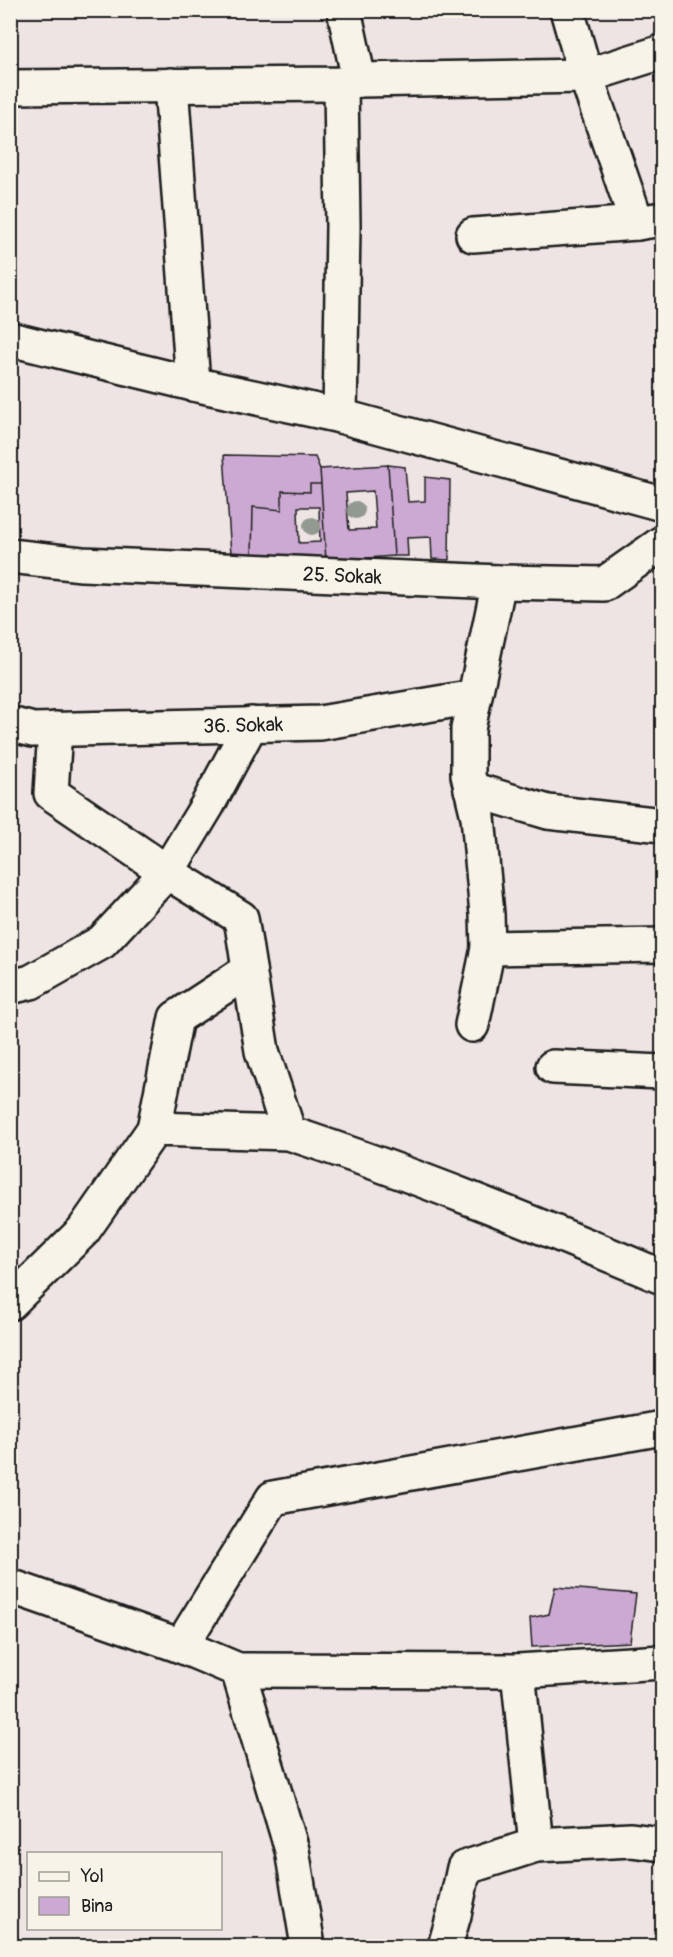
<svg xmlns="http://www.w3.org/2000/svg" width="673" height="1957" viewBox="0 0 673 1957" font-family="Pangolin,sans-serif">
<rect width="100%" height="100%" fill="#eee4e4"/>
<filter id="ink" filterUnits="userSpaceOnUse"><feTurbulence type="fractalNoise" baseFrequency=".0167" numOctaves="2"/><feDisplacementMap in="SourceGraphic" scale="12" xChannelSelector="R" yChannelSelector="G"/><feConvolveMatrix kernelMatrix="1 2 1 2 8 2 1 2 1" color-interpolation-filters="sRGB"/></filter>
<g filter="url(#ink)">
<path fill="#cca9d2" stroke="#1c1c1c" stroke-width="1.5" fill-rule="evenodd" d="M 224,455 L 315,457 L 320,469 L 321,484 L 310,484 L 310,492 L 282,491 L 282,510 L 253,507 L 252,555 L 231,554 Z
M 388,465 L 394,556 L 326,561 L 320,469 ZM 373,491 L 376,529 L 349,530 L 346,493 Z
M 388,465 L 405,467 L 408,502 L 425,501 L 425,477 L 450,480 L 449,560 L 432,559 L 431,537 L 407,538 L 408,556 L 394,556 Z
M 310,484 L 321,484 L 326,561 L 252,555 L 253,507 L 282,510 L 282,491 L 310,492 ZM 298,507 L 319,507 L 320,542 L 299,543 Z
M 555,1587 L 636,1594 L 630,1642 L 532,1647 L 530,1618 L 549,1614 Z"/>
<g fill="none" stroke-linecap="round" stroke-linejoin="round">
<g stroke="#1c1c1c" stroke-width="38">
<g id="minor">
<path d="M 344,10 L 359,80"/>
<path d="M 567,10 L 586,76 L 637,223"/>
<path d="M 171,85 L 193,384"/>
<path d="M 10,87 L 341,84 L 359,80 L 586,76 L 662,52"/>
<path d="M 473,235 L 637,223 L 662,219"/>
<path d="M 10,339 L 193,384 L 340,416 L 662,504"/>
<path d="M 340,416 L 343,227 L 341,84"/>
<path id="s1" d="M 10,556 L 82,564 L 499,582 L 604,584 L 662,543"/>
<path id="s2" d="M 10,724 L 33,730 L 320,723 L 474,697"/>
<path d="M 55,729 L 51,793 L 167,872 L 241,918 L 262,1051 L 289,1133 C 416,1175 539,1225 662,1277"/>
<path d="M 471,789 L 548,812 L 662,825"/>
<path d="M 488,948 L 662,945"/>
<path d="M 10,987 L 31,982 L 102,942 L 167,872 L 207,806 L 251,724"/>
<path d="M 472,1025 L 488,948 L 487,914 L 478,817 L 468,775 L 468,729 L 499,582"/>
<path d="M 553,1067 L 662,1072"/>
<path d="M 154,1129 L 176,1018 L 249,970"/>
<path d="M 10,1303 L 83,1231 L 154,1129 L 289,1133"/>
<path d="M 181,1646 L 273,1498 L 662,1428"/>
<path d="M 238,1670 L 292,1850 L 308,1946"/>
<path d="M 518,1671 L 536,1845"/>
<path d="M 445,1946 L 454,1915 L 464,1868 L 536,1845 L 631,1840 L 662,1844"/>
</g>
</g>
<g stroke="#1c1c1c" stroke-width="38">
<path id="tertiary" d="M 10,1586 L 181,1646 L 238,1670 L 518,1671 L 662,1662"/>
</g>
<use href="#minor" stroke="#f7f3e8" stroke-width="33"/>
<use href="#tertiary" stroke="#f7f3e8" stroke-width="33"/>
</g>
<g fill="#929990">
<circle cx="356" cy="510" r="9"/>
<circle cx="312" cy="526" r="9"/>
</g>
</g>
<g text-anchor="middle" stroke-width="5" stroke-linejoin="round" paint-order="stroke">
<g font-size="20" fill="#1c1c1c" stroke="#f7f3e8">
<text dy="7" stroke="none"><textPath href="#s1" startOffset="333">25. Sokak</textPath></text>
<text dy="7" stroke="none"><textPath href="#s2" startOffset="234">36. Sokak</textPath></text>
</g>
</g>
<rect width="673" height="1957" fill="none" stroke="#f7f3e8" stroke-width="36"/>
<rect x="18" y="18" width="637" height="1921" fill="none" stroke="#1c1c1c" stroke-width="2" filter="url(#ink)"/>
<rect x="27" y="1852" width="195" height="78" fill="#f7f3e8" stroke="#9f9d96" stroke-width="1.5"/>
<rect x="39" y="1872" width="30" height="9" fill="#f7f3e8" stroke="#9f9d96" stroke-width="1.5"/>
<text x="81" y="1882" font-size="18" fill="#1c1c1c">Yol</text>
<rect x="39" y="1897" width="30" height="18" fill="#cca9d2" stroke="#9f9d96" stroke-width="1.5"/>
<text x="81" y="1912" font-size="18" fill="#1c1c1c">Bina</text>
</svg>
